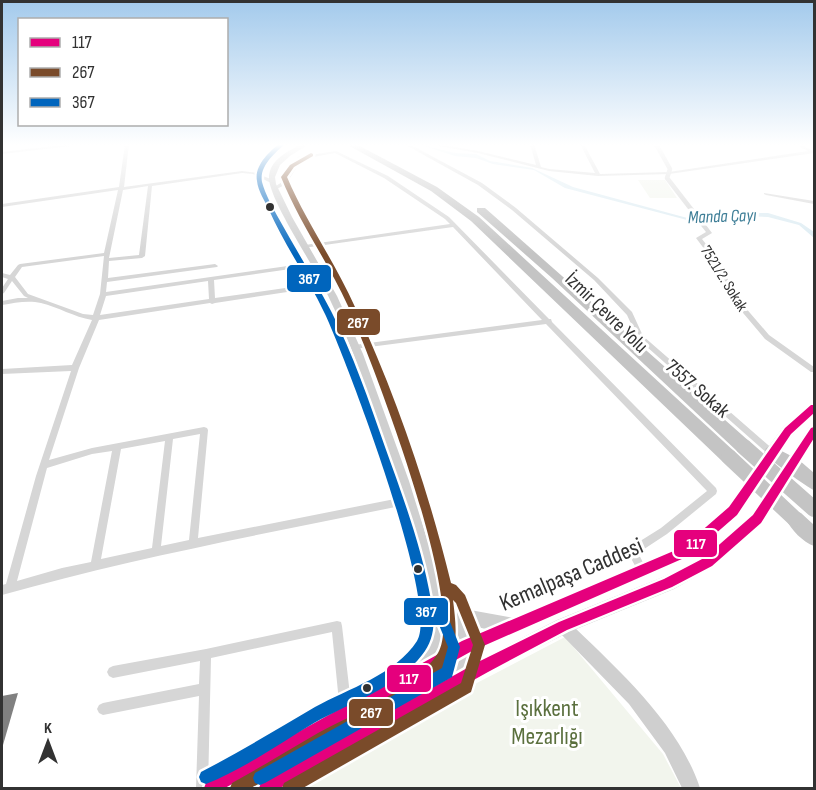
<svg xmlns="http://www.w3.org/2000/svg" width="816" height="790" viewBox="0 0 816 790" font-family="'Sofia Sans Condensed',sans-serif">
<rect width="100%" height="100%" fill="#fff"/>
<path fill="#f2f5ed" d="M 638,180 L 665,180 L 677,198 L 650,198 Z
M 565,637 L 663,754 L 681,788 L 301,788 L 302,774 Z"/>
<path fill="#dbebf2" d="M 418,144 L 455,153 L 476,154 L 490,161 L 532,168 L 573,187 L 691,219 L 732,213 L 768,213 L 801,223 L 814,232 L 814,238 L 799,225 L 768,217 L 737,216 L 691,221 L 565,188 L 534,170 L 493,164 L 476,158 L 455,156 Z"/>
<path fill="#808080" d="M 18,693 L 3,745 L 2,745 L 2,696 Z"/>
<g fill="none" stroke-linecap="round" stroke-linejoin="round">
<path fill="#d6d6d6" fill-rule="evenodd" d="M 71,144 L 82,144 L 80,145 L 2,154 L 2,152 Z
M 125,144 L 129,144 L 124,187 L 242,171 L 258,173 L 276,144 L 280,144 L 261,175 L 275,181 L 275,183 L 271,183 L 253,174 L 242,173 L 152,186 L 145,256 L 142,258 L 109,261 L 108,278 L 215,264 L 218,266 L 217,267 L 107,282 L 106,292 L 316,262 L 318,263 L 318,265 L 214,280 L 215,298 L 327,282 L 330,284 L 327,286 L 215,303 L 212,304 L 210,303 L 99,320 L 79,368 L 49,460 L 92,448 L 204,427 L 207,428 L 208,430 L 198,538 L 410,496 L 413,497 L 414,500 L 413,503 L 410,504 C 274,532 136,557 2,595 L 2,585 L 6,584 L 36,476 L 71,371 L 2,374 L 2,369 L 72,365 L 92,320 C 74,317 58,307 41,303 C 28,300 14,303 2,305 L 2,301 L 18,298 L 28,298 L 24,296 L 12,281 L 4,293 L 2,294 L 2,288 L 8,279 L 2,277 L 2,273 L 10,275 L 18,265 L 20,264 L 104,253 L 118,190 L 2,207 L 2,204 L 119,187 ZM 148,186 L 139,255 L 109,258 L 123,190 ZM 104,256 L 100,294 L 93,315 L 83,314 L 28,294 L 15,277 L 22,267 ZM 208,281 L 209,299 L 100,315 L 106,296 ZM 200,434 L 189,540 L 161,546 L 173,439 ZM 165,441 L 152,548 L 101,559 L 121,449 ZM 112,451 L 91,562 L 62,568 L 17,581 L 47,468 L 92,454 Z
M 404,144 L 409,144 L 482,183 L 516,208 L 598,278 L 632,312 L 643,336 L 775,451 L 776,453 L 775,455 L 772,456 L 769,455 L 638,339 L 627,315 L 594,280 L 512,210 L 478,185 Z
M 428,144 L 436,144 L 478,151 L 536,165 L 530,144 L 534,144 L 541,167 L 549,169 L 595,173 L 580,144 L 584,144 L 600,174 L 669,172 L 808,151 L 794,144 L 799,144 L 814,151 L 814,153 L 669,174 L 598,176 L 549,171 L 478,153 Z
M 336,151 L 388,176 L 449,217 L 549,319 L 551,319 L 552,322 L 716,488 L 717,491 L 716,494 L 667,534 L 638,553 L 647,570 L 645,573 L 642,575 L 639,573 L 627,551 L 629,548 L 661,528 L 707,491 L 546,324 L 354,349 L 352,349 L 351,347 L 352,345 L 354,345 L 542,320 L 453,227 L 303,248 L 303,246 L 305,245 L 450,224 L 445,219 L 384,178 L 335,153 L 302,159 L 286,184 L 277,189 L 273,188 L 282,182 L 298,157 Z
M 764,193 L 814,201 L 814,204 L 766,195 L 764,194 Z
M 699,221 L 703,221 L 712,233 L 702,239 L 717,258 L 738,299 L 769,335 L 814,367 L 814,372 L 811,372 L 765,339 L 733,301 L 711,258 L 696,238 L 706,232 L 698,222 Z
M 337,621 L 341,622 L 342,626 L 352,712 L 350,716 L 346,718 L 342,716 L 340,712 L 332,632 L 211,658 L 208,788 L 196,788 L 199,696 L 103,715 L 99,713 L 97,709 L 99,705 L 103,703 L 199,684 L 200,661 L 113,678 L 109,676 L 107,672 L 109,668 L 113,666 L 206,649 Z"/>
<path fill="#cfcfcf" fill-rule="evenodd" d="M 302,144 L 309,144 L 290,156 L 280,165 L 275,177 L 276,184 L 292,217 L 337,296 L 363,354 L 409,481 L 441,584 L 456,602 L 470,610 L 519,619 L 521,624 L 519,629 C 506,635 478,628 465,623 L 475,646 L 472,655 L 488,662 L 491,667 L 488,672 L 483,675 L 468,668 L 463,686 L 457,688 L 451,686 L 449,680 L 455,662 L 448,659 L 443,645 C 436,658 424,673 410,679 L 405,676 L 402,671 C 408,658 423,651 430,639 C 435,631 432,623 436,616 C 418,546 397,478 374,410 C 358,366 342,321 320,280 C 309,259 269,198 269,178 C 269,160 288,151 302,144 Z
M 563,619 L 568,621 C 617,669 678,722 700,788 L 682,788 L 665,753 L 629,704 L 558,631 L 556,626 L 558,621 Z
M 296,760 L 302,763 L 305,769 L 303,788 L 285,788 L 287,769 L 290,763 Z
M 222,774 L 248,782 L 251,788 L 216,788 L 213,783 L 216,777 Z"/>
<path fill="#c9c9c9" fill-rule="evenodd" d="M 814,403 L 814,415 L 793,435 L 772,464 L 767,466 L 762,464 L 760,460 L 762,456 L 783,427 L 810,405 Z
M 814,426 L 814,441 L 762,524 L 713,567 L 674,589 L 569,632 L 489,673 L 285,788 L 256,788 L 259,781 L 477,661 L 557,620 L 663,577 L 703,557 L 752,514 L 809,427 Z
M 757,469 L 762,471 L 764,475 L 738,516 L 692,556 L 473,652 L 230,788 L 201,788 L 204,781 L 461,640 L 682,546 L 728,506 L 752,471 Z"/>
<path fill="#c4c4c4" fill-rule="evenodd" d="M 346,144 L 356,144 L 437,187 L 479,217 L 735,452 L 737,457 L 735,462 L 729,464 L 723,462 L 471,221 L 431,191 Z
M 477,208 L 485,208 L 750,442 L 752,447 L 750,452 L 744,454 L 738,452 L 552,278 L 477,212 Z
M 772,446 L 799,460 L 814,473 L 814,490 C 809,489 766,457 764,453 L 766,448 Z
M 795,511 L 801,513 L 814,525 L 814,546 C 803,542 791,530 786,519 L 789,513 Z"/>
<path stroke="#d6d6d6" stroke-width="4.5" d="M 656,144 L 670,169 L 667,178 L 701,222"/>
<path stroke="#c4c4c4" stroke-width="16" d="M 744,447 L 814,509
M 729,457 L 795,519"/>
<g stroke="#fff" stroke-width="5">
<path id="bus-1" d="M 811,405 L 814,405 L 814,413 L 791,434 L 737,515 L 691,555 L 472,651 L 225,788 L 204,788 L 206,783 L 462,641 L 683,547 L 729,507 L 785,428 Z
M 814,427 L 814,438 L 761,523 L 712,566 L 672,587 L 567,630 L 488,672 L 280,788 L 259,788 L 261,783 L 478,662 L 559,622 L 664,579 L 704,558 L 753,515 L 811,428 Z"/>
</g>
<g stroke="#fff" stroke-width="5">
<path id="bus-2" d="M 311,153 L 313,154 L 313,156 L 294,167 L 287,177 C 306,222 335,262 355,307 C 396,395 428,489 451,583 L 456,585 L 465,595 L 485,645 L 471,692 L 303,788 L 282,788 L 284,783 L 461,683 L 473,645 L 456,603 L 453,600 C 455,617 459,642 450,658 C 428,696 368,721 331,742 C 304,757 278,774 251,788 L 230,788 L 232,783 C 261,767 289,750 318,733 C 355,713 416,689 438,653 C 467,605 372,361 348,306 C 328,262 299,222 281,177 L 290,165 Z"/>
</g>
<g stroke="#fff" stroke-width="5">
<path id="bus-3" d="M 279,144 L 285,144 C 275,153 259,166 262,182 C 265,194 273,208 279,219 C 296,250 315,280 331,311 C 353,354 369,401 385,447 C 403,497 422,548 431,600 L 434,599 L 438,601 L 444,607 L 460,647 L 452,677 L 265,783 L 260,785 L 255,783 L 253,778 L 255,773 L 442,668 L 448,647 L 435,615 L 433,612 C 435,628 432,643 422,655 C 397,688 349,703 314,723 C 279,744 244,769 206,784 L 201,782 L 199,777 L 201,772 C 240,752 277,729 315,707 C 348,689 396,674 417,641 C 440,605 346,359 325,314 C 308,278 285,246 269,210 C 265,201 258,191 257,181 C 254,166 269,152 279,144 Z"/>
</g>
<use href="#bus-1" fill="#e5007d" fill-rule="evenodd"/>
<use href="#bus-2" fill="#7a4b2a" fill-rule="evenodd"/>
<use href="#bus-3" fill="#0065bd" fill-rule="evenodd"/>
</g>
<linearGradient id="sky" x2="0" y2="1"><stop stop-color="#a3caec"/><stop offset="0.57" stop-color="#fff"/><stop offset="1" stop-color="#fff" stop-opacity="0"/></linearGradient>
<rect width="816" height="254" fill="url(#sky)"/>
<g fill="#323232" stroke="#fff" stroke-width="2">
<circle cx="270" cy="207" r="5"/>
<circle cx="418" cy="569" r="5"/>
<circle cx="367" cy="688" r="5"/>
</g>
<g text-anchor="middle" stroke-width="6" stroke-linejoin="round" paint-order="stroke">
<g font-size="16" fill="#323232" stroke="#fff">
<text transform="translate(725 278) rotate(58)" y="6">7521/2. Sokak</text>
</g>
<g font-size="18" font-style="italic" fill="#3e7e97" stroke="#fff">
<text transform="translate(722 216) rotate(-2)" y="6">Manda Çayı</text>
</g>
<g font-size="20" fill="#323232" stroke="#fff">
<text transform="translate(607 312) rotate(44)" y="7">İzmir Çevre Yolu</text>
<text transform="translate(698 388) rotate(41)" y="7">7557. Sokak</text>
</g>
<g font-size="24" fill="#323232" stroke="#fff">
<text transform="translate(571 574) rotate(-23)" y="8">Kemalpaşa Caddesi</text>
</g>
<g font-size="24" fill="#5b703e" stroke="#fff">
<text x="547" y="716">Işıkkent<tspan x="547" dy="28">Mezarlığı</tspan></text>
</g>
</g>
<g stroke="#fff" stroke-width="2">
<rect x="286" y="264" width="46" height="29" rx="6" fill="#0065bd"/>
<rect x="336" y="308" width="45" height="28" rx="6" fill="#7a4b2a"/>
<rect x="673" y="529" width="45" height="29" rx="6" fill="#e5007d"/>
<rect x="403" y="597" width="46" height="29" rx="6" fill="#0065bd"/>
<rect x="386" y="664" width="46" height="29" rx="6" fill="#e5007d"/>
<rect x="348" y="698" width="46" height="29" rx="6" fill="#7a4b2a"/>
</g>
<g font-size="16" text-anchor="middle" font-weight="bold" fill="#fff">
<text x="309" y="284">367</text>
<text x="358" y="328">267</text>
<text x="696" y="549">117</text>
<text x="426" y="617">367</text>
<text x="409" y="684">117</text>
<text x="371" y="718">267</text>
</g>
<rect width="816" height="790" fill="none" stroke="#323232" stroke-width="6"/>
<rect x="18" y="18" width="210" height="108" fill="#ffffff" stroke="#adadad" stroke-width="1.5"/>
<rect x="30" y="38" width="30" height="9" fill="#e5007d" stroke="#adadad" stroke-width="1.5"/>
<text x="72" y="48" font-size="18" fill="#323232">117</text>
<rect x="30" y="68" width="30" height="9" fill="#7a4b2a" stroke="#adadad" stroke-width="1.5"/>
<text x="72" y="78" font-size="18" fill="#323232">267</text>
<rect x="30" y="98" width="30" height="9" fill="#0065bd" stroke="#adadad" stroke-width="1.5"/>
<text x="72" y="108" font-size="18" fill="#323232">367</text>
<g transform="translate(48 742)" stroke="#ffffff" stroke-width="4.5" paint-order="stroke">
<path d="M0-4.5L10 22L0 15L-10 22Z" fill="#323232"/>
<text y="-9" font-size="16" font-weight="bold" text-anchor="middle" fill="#323232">K</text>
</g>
</svg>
